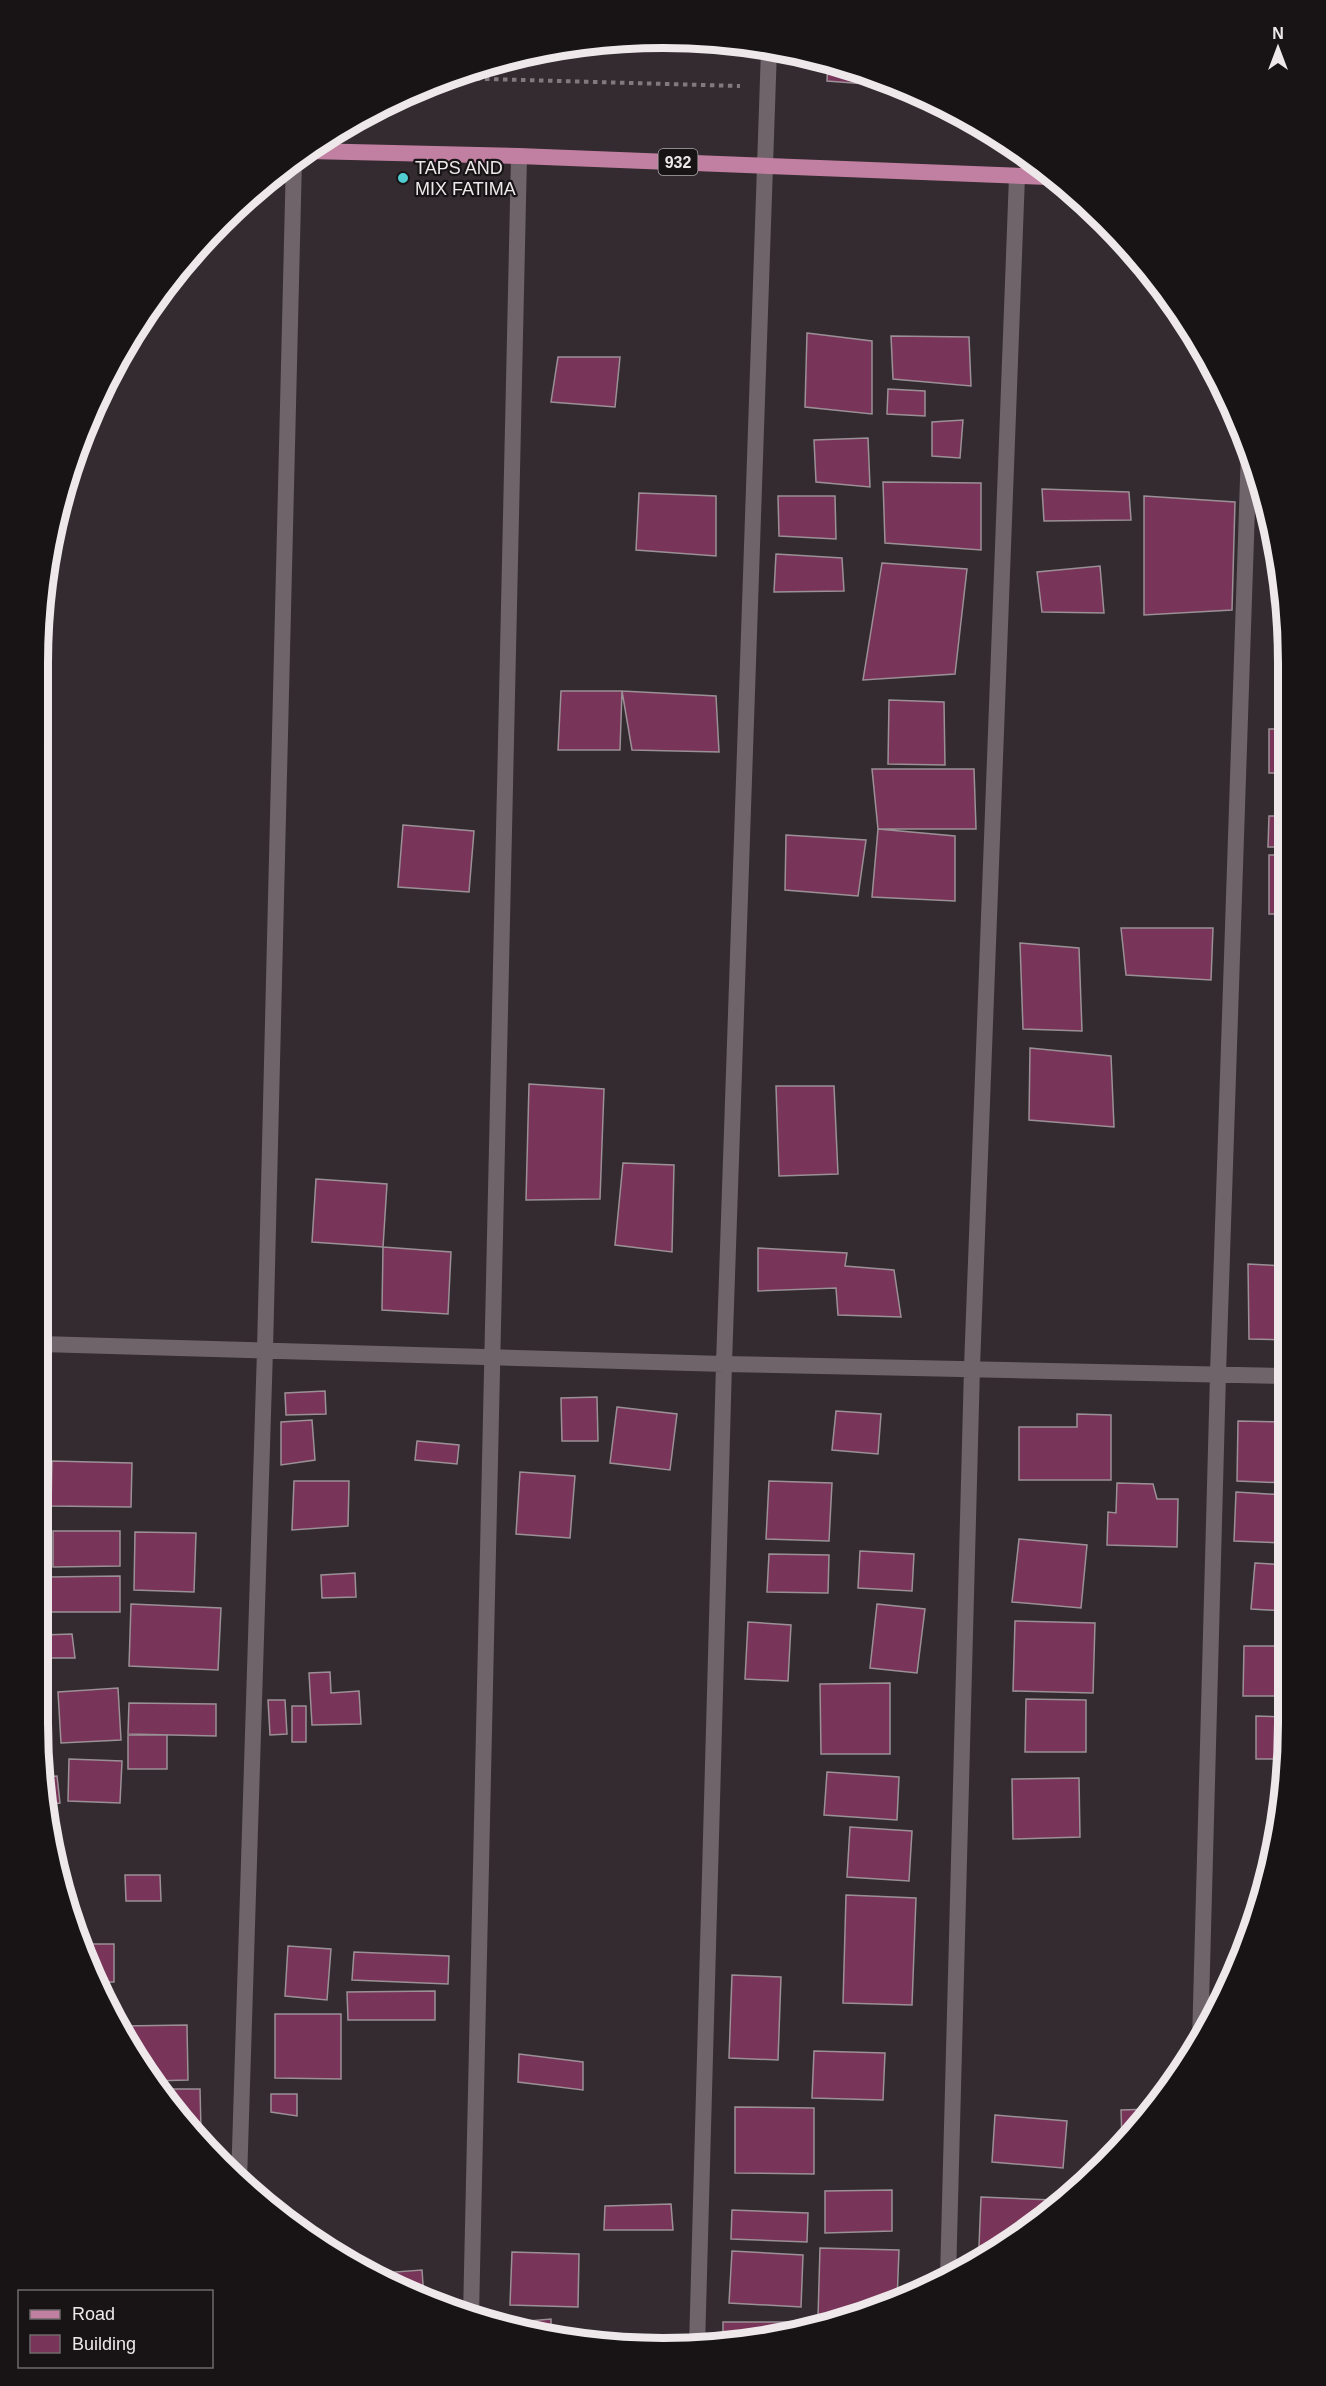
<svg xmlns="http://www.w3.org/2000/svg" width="1326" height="2386" viewBox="0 0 1326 2386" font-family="Arial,sans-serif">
<rect width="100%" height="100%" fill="#332b2f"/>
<path fill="#793459" stroke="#9b9095" stroke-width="1.5" d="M 828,62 L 864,71 L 880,78 L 879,85 L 827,81 Z
M 887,81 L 906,90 L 887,89 Z
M 807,333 L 872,341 L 872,414 L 805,407 Z
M 891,336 L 969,337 L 971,386 L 893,379 Z
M 558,357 L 620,357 L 615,407 L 551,402 Z
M 888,389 L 925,391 L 925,416 L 887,414 Z
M 963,420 L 960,458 L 932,456 L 932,422 Z
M 868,438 L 870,487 L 816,482 L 814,440 Z
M 883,482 L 981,483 L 981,550 L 885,543 Z
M 1042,489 L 1129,492 L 1131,520 L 1044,521 Z
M 639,493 L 716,496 L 716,556 L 636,550 Z
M 778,496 L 835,496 L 836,539 L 779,536 Z
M 1144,496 L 1235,502 L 1232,610 L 1144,615 Z
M 776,554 L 842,558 L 844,591 L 774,592 Z
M 882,563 L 967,569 L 955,674 L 863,680 Z
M 1100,566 L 1104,613 L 1042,612 L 1037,572 Z
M 561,691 L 622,691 L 620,750 L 558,750 Z
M 622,691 L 716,696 L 719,752 L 632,750 Z
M 889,700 L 944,702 L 945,765 L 888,764 Z
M 1269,729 L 1284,729 L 1284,773 L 1269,773 Z
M 872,769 L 974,769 L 976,829 L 878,829 Z
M 1269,816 L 1284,816 L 1284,847 L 1268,847 Z
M 403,825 L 474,831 L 469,892 L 398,887 Z
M 878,829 L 955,836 L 955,901 L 872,897 Z
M 786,835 L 866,840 L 858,896 L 785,890 Z
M 1269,855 L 1284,855 L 1284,914 L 1269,914 Z
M 1121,928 L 1213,928 L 1211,980 L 1126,975 Z
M 1020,943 L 1079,948 L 1082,1031 L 1023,1029 Z
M 1030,1048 L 1111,1056 L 1114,1127 L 1029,1120 Z
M 529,1084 L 604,1089 L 600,1199 L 526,1200 Z
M 776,1086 L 834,1086 L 838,1174 L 779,1176 Z
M 623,1163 L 674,1165 L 672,1252 L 615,1245 Z
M 316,1179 L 387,1184 L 383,1247 L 312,1242 Z
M 383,1247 L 451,1252 L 448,1314 L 382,1310 Z
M 758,1248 L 847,1253 L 845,1266 L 894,1270 L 901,1317 L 838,1315 L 836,1288 L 758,1291 Z
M 1248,1264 L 1285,1266 L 1286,1340 L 1249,1339 Z
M 325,1391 L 326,1414 L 286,1415 L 285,1393 Z
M 597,1397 L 598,1441 L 562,1441 L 561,1398 Z
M 617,1407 L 677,1414 L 670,1470 L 610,1463 Z
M 836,1411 L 881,1414 L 878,1454 L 832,1450 Z
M 1077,1414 L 1111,1415 L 1111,1480 L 1019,1480 L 1019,1427 L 1077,1427 Z
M 312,1420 L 315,1460 L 281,1465 L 281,1422 Z
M 1238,1421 L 1286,1422 L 1286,1483 L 1237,1481 Z
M 417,1441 L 459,1445 L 457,1464 L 415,1460 Z
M 52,1461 L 132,1463 L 131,1507 L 51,1506 Z
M 520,1472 L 575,1476 L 570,1538 L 516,1534 Z
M 294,1481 L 349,1481 L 348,1526 L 292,1530 Z
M 769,1481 L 832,1483 L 829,1541 L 766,1539 Z
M 1117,1483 L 1153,1484 L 1157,1499 L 1178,1499 L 1177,1547 L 1107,1545 L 1108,1512 L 1116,1513 Z
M 1236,1492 L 1286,1495 L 1286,1543 L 1234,1541 Z
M 53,1531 L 120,1531 L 120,1566 L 53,1567 Z
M 135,1532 L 196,1533 L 194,1592 L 134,1590 Z
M 1019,1539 L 1087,1545 L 1081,1608 L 1012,1602 Z
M 860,1551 L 914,1554 L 912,1591 L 858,1588 Z
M 769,1554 L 829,1555 L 828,1593 L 767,1592 Z
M 1255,1563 L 1287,1565 L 1287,1611 L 1251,1609 Z
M 355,1573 L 356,1597 L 322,1598 L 321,1575 Z
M 120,1576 L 120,1612 L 47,1612 L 47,1577 Z
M 131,1604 L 221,1608 L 218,1670 L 129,1666 Z
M 877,1604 L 925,1609 L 917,1673 L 870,1668 Z
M 1015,1621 L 1095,1623 L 1093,1693 L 1013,1691 Z
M 748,1622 L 791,1625 L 788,1681 L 745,1679 Z
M 72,1634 L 75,1658 L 44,1658 L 42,1635 Z
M 1244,1646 L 1287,1646 L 1287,1696 L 1243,1696 Z
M 330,1672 L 331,1693 L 359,1691 L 361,1724 L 312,1725 L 309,1673 Z
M 890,1683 L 890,1754 L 821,1754 L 820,1684 Z
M 118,1688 L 121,1740 L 61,1743 L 58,1692 Z
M 1026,1699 L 1086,1700 L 1086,1752 L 1025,1752 Z
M 268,1700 L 285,1700 L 287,1734 L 270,1735 Z
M 129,1703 L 216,1704 L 216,1736 L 128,1734 Z
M 292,1706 L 306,1706 L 306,1742 L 292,1742 Z
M 1256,1716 L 1287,1717 L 1287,1759 L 1256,1759 Z
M 128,1735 L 167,1735 L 167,1769 L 128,1769 Z
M 69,1759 L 122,1761 L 120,1803 L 68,1801 Z
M 827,1772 L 899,1777 L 897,1820 L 824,1815 Z
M 1273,1772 L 1285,1773 L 1273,1836 L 1269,1836 Z
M 57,1776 L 60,1803 L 43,1805 L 43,1777 Z
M 1079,1778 L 1080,1837 L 1013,1839 L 1012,1779 Z
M 850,1827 L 912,1831 L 909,1881 L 847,1877 Z
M 125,1875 L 160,1875 L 161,1901 L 126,1901 Z
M 846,1895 L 916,1898 L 912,2005 L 843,2003 Z
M 1246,1910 L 1258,1911 L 1255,1924 L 1244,1949 Z
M 79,1944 L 114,1944 L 114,1982 L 95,1982 Z
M 288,1946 L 331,1949 L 327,2000 L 285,1996 Z
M 354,1952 L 449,1956 L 448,1984 L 352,1980 Z
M 732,1975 L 781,1977 L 778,2060 L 729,2058 Z
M 435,1991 L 435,2020 L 348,2020 L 347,1992 Z
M 275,2014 L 341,2014 L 341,2079 L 275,2078 Z
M 187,2025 L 188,2080 L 152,2081 L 123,2033 L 123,2026 Z
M 814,2051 L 885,2053 L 883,2100 L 812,2098 Z
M 519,2054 L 583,2062 L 583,2090 L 518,2082 Z
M 165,2089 L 200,2089 L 201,2130 L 190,2131 L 167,2104 Z
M 271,2094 L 297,2094 L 297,2116 L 271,2112 Z
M 735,2107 L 814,2108 L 814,2174 L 735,2173 Z
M 1152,2109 L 1133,2135 L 1129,2140 L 1122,2140 L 1121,2110 Z
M 995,2115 L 1067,2121 L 1063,2168 L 992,2162 Z
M 892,2190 L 892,2231 L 825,2233 L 825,2191 Z
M 981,2197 L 1052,2200 L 1051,2211 L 1000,2247 L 979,2246 Z
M 671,2204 L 673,2230 L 604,2230 L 605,2206 Z
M 732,2210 L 808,2213 L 807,2242 L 731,2239 Z
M 820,2248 L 899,2250 L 897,2302 L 847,2318 L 818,2317 Z
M 732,2251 L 803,2255 L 801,2307 L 729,2303 Z
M 512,2252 L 579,2254 L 578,2307 L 510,2305 Z
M 422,2270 L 424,2298 L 387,2284 L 368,2274 Z
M 551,2319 L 551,2337 L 516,2330 L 517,2322 Z
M 723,2322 L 810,2322 L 810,2329 L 785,2336 L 723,2345 Z"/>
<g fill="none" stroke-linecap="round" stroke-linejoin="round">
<path stroke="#81797d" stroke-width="4" stroke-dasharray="4.5 4.5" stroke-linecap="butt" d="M 449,78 L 740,86"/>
<path stroke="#6e6469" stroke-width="16" d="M 39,658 L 41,612
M 41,1344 L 724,1364 L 1286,1376
M 1200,2042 L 1218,1374 L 1249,449
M 239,2181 L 265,1350 L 294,159
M 948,2278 L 972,1367 L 1017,176
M 471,2316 L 519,156
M 697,2347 L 724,1364 L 769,49"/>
<path stroke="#c180a1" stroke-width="16" d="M 308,151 L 519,156 L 1048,177"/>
</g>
<circle fill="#51ccd1" stroke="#181416" stroke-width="2" cx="403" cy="178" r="6"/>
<g text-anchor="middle" stroke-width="4.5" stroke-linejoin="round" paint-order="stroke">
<rect fill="#181416" stroke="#aea8ab" stroke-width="1.5" x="658.5" y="149" width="39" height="26" rx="4.5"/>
<g font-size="16" font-weight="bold" fill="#eee8eb">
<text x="678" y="168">932</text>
</g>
<g font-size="18" fill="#eee8eb" stroke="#181416" text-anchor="start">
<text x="415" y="174">TAPS AND<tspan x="415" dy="21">MIX FATIMA</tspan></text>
</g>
</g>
<path d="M0 0H1326V2386H0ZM663 48H663A615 615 0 0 1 1278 663V1723A615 615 0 0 1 663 2338H663A615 615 0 0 1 48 1723V663A615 615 0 0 1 663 48Z" fill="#181416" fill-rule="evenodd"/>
<path fill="none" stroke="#eee8eb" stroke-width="8" d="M663 48H663A615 615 0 0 1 1278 663V1723A615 615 0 0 1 663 2338H663A615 615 0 0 1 48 1723V663A615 615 0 0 1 663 48Z"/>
<rect x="18" y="2290" width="195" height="78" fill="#181416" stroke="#6e696b" stroke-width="1.5"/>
<rect x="30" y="2310" width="30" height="9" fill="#c180a1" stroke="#6e696b" stroke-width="1.5"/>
<text x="72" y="2320" font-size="18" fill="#eee8eb">Road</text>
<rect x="30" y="2335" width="30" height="18" fill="#793459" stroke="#6e696b" stroke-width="1.5"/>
<text x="72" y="2350" font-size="18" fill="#eee8eb">Building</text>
<g transform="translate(1278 48)" stroke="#181416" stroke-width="4.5" paint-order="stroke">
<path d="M0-4.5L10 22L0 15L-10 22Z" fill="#eee8eb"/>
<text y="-9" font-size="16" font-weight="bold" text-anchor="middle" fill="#eee8eb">N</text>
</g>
</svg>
